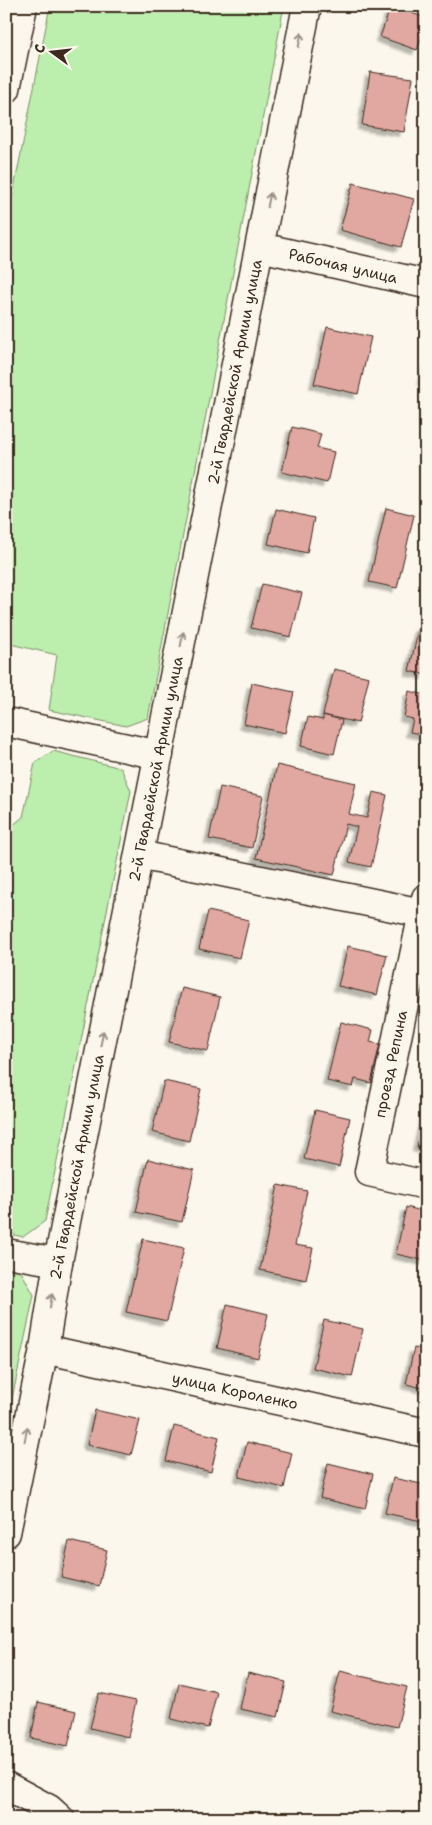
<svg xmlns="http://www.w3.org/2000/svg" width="432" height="1825" viewBox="0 0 432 1825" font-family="'Shantell Sans',sans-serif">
<defs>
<filter id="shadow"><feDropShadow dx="-4.5" dy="4.5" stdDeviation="1" flood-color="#0004"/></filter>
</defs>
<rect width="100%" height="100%" fill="#fbf7ec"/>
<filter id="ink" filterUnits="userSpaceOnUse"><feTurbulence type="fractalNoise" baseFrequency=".02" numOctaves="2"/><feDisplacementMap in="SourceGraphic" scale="10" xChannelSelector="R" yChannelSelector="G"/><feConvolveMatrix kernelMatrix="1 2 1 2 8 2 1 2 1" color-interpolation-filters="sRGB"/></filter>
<g filter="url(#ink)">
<path fill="#bceeae" stroke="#7c8c66" d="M 50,6 L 284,6 L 148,718 L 126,726 L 49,710 L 57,655 L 6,643 L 6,229 Z
M 53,751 L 121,768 L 131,791 L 45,1221 L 23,1237 L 6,1233 L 6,829 L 8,829 L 23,817 L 35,763 Z
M 6,1264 L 18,1266 L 34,1295 L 6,1427 Z"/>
<path fill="#e1a7a1" stroke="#3b2a1e" filter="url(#shadow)" d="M 391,6 L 426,18 L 426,26 L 417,50 L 380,37 Z
M 370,72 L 413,78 L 404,132 L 362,125 Z
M 353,183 L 414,199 L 401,247 L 340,230 Z
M 327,327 L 371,337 L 358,394 L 314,384 Z
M 426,362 L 426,381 L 422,380 Z
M 292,427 L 321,434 L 317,448 L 334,452 L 327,483 L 282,472 Z
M 386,508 L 414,515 L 397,588 L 369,582 Z
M 276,509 L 314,518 L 307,553 L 268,544 Z
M 262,584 L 302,593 L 291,637 L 251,628 Z
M 419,627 L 426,628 L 426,675 L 409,671 Z
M 334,669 L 369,677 L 358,723 L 323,715 Z
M 252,683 L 294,692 L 285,733 L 244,724 Z
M 409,691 L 426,695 L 426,735 L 410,732 L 413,719 L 404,717 Z
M 323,715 L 342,720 L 334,754 L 301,746 L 308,717 L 323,720 Z
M 277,765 L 356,783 L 349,814 L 367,818 L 373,792 L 387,795 L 371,867 L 349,862 L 357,827 L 346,824 L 334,875 L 256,858 Z
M 220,787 L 263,796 L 252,848 L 209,839 Z
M 208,911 L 249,920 L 240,958 L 199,949 Z
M 348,946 L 387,955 L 377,995 L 338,986 Z
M 182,988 L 220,997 L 208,1051 L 169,1042 Z
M 341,1022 L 373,1030 L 370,1042 L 380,1044 L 371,1083 L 355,1079 L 353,1087 L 327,1081 Z
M 164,1081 L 201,1089 L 189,1141 L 152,1132 Z
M 426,1108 L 426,1149 L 417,1147 Z
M 315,1110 L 350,1118 L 339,1167 L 304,1159 Z
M 148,1159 L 194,1170 L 182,1222 L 136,1212 Z
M 278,1185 L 307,1191 L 295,1245 L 313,1248 L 306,1280 L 260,1270 Z
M 406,1207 L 426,1212 L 426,1261 L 396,1254 Z
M 143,1239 L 184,1248 L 167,1321 L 126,1312 Z
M 227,1304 L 268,1314 L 258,1358 L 217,1348 Z
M 324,1320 L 363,1329 L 352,1377 L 313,1368 Z
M 414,1348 L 426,1350 L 426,1389 L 406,1384 Z
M 95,1410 L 140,1420 L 131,1455 L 87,1445 Z
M 174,1426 L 219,1437 L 211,1472 L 166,1461 Z
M 247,1442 L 292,1453 L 284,1488 L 239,1477 Z
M 328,1463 L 373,1474 L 365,1509 L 320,1498 Z
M 393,1478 L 426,1485 L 426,1522 L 385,1513 Z
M 69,1541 L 107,1550 L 99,1586 L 61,1577 Z
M 340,1671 L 407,1687 L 397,1727 L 330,1711 Z
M 248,1673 L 286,1682 L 278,1717 L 240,1709 Z
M 179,1683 L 217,1692 L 208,1728 L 171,1719 Z
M 99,1693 L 136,1701 L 128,1737 L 90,1728 Z
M 38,1702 L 76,1711 L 68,1746 L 31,1738 Z"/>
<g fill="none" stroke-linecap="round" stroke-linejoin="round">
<g stroke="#3b2a1e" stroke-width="31">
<path id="minor" d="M 260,247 L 426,284
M 11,723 L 159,755
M 139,855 L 422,913
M 426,898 L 369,1172 L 426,1185
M 6,1253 L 58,1262
M 44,1349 L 426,1433
M 6,1786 L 49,1809 L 60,1819"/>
</g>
<g stroke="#3b2a1e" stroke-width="31">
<path id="major" d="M 6,89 L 23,6
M 6,1533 L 44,1349 L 58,1262 L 307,6"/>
</g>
<use href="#minor" stroke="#fbf7ec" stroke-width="28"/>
<use href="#major" stroke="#fbf7ec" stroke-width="28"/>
</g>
<defs><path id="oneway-shaft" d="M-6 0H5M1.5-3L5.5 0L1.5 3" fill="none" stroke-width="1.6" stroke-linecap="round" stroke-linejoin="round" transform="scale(1.25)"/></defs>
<g stroke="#9b9085">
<use href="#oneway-shaft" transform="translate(300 40) rotate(-79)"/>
<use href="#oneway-shaft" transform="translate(269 200) rotate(-79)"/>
<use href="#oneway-shaft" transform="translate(182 639) rotate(-79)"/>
<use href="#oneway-shaft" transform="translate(102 1038) rotate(-79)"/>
<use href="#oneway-shaft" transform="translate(51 1301) rotate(-81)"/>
<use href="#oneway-shaft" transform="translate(26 1434) rotate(-79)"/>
</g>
</g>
<g text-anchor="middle" stroke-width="4" stroke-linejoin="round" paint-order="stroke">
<g font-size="15" fill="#3b2a1e" stroke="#fbf7ec">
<text transform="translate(343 266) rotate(13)" y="5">Рабочая улица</text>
<text transform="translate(235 372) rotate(-79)" y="5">2-й Гвардейской Армии улица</text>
<text transform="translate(156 769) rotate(-79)" y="5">2-й Гвардейской Армии улица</text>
<text transform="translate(391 1064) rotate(-78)" y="5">проезд Репина</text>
<text transform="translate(77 1167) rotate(-79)" y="5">2-й Гвардейской Армии улица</text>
<text transform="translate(235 1391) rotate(12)" y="5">улица Короленко</text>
</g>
</g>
<rect width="432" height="1825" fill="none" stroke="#fbf7ec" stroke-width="25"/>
<rect x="12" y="12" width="407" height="1800" fill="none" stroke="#3b2a1e" stroke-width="2" filter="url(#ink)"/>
<g transform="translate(52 52) rotate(285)" stroke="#fbf7ec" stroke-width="4" paint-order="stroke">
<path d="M0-4L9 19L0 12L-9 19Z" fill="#3b2a1e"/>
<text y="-8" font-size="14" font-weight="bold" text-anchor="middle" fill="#3b2a1e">С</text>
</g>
</svg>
